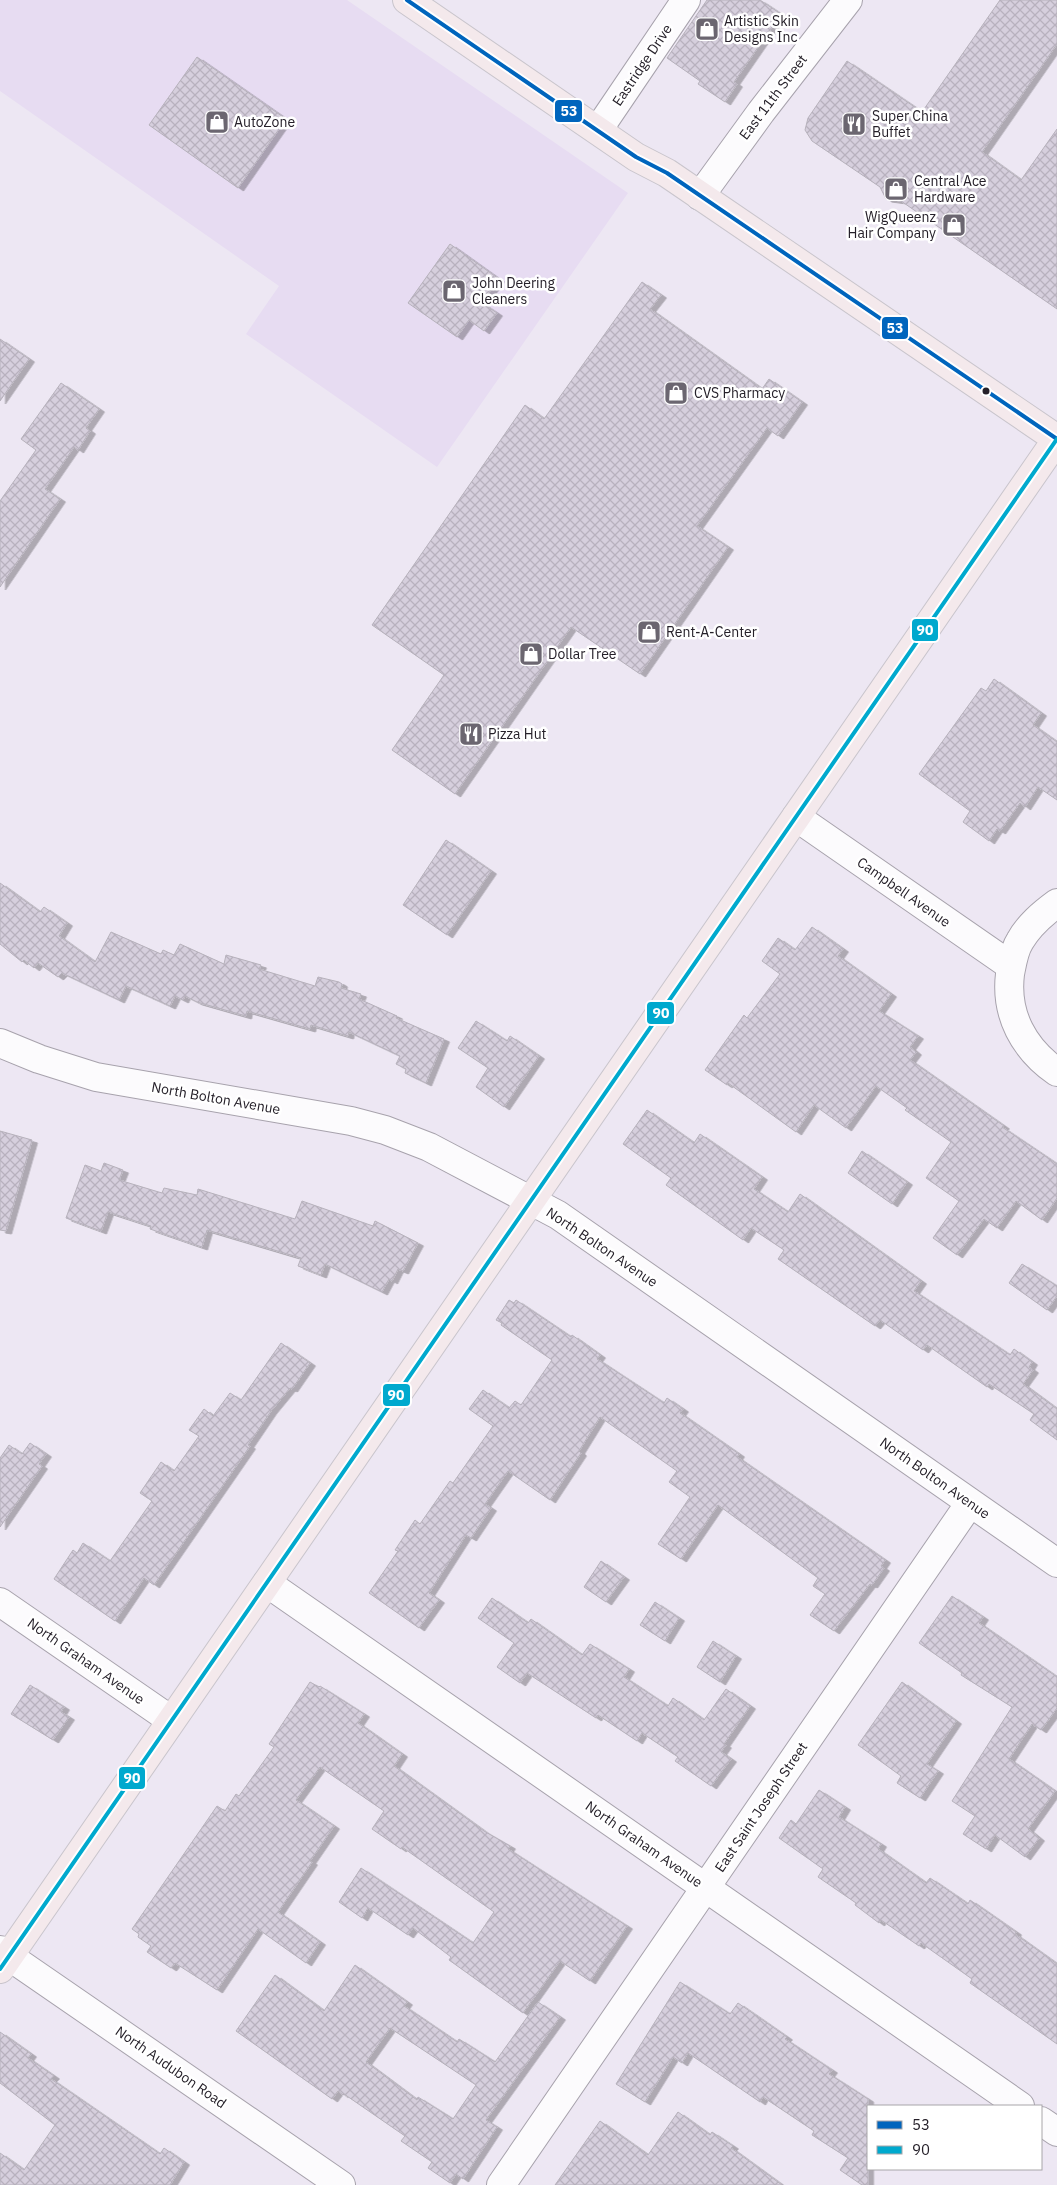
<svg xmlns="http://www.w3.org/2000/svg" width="1057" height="2185" viewBox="0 0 1057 2185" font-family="'IBM Plex Sans',sans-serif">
<defs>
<pattern id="building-cross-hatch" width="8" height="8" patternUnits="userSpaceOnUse" patternTransform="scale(1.25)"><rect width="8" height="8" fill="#d6cfdd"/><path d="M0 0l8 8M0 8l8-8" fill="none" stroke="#b8b1be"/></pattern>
<filter id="shadow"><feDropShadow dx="5.5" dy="3" stdDeviation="0" flood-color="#0004"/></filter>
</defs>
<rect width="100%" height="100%" fill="#ede7f3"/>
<path fill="#e7dcf2" d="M 0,0 L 347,0 L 628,193 L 437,467 L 246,334 L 279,286 L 0,91 Z"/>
<path fill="url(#building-cross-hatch)" stroke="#b6b1bb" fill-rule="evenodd" filter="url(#shadow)" d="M 707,0 L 760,0 L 781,14 L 734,82 L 737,84 L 725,102 L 698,84 L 700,81 L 667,58 Z
M 1000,0 L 1057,0 L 1057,44 L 982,152 L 1021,180 L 1057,129 L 1057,309 L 901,201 L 886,199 L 880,187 L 812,141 L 805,130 L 808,118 L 847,61 L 922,112 Z
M 197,57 L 286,119 L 238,188 L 149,125 Z
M 450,244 L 499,279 L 482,303 L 497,313 L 484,331 L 469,320 L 457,337 L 408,303 Z
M 642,282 L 661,295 L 650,309 L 762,389 L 769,379 L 802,402 L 778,436 L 767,428 L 697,526 L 728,547 L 640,674 L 571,627 L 455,794 L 392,750 L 444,675 L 372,625 L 525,405 L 544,419 Z
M 0,339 L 29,359 L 0,401 Z
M 61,383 L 99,409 L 86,428 L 90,431 L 78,450 L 74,447 L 45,489 L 60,499 L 0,587 L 0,501 L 36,450 L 21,439 Z
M 994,679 L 1041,713 L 1033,725 L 1057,742 L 1057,800 L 1038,787 L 1025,807 L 1020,803 L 1000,831 L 997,829 L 989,841 L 963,822 L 970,811 L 919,774 L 981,688 L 986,691 Z
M 446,840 L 491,871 L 447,935 L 403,905 Z
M 0,883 L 40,912 L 44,907 L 67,923 L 59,936 L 95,962 L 111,932 L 161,954 L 163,950 L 174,955 L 180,944 L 224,964 L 226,955 L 261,965 L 259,969 L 315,986 L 318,977 L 339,982 L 342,984 L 341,988 L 361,994 L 359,999 L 397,1016 L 396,1018 L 444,1039 L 426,1083 L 405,1073 L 406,1069 L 396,1064 L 400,1056 L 349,1032 L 348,1036 L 311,1025 L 310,1029 L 247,1011 L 246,1016 L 197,1002 L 185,996 L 183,1000 L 175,996 L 170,1006 L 126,986 L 119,1000 L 62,973 L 58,977 L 38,963 L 34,968 L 24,960 L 22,962 L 0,944 Z
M 812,927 L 843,949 L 838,956 L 891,994 L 879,1011 L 918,1036 L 910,1047 L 916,1052 L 910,1060 L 1004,1126 L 1002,1127 L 1057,1164 L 1057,1198 L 1042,1220 L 1016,1201 L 997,1228 L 984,1219 L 957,1255 L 933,1238 L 959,1201 L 926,1178 L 951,1142 L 905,1110 L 907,1108 L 876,1086 L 846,1128 L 814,1105 L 796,1132 L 728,1083 L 727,1085 L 705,1070 L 744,1015 L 747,1018 L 780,974 L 762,961 L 778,938 L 795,950 Z
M 476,1021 L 507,1041 L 510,1036 L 539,1056 L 504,1107 L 476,1087 L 488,1068 L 458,1048 Z
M 647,1110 L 694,1143 L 700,1134 L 762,1177 L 754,1189 L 788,1212 L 800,1194 L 921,1281 L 914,1291 L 1010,1355 L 1014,1349 L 1032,1362 L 1029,1367 L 1033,1370 L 1023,1384 L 1057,1409 L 1057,1440 L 1030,1420 L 1034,1414 L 989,1384 L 987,1387 L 927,1345 L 923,1350 L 880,1320 L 875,1326 L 778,1259 L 784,1250 L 751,1228 L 743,1240 L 666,1185 L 671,1178 L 623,1144 Z
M 0,1131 L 32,1140 L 6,1231 L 0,1230 Z
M 862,1151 L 907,1182 L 892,1204 L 848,1173 Z
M 104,1163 L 123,1170 L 119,1180 L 162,1193 L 164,1188 L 197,1195 L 198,1189 L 295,1219 L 302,1201 L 373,1226 L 375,1221 L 418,1243 L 403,1271 L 398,1269 L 392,1281 L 389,1279 L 382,1292 L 325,1264 L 321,1275 L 298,1266 L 301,1258 L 207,1230 L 202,1247 L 150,1229 L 151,1226 L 108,1212 L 101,1231 L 66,1218 L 85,1165 L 101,1171 Z
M 1022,1264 L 1057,1286 L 1057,1296 L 1047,1310 L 1009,1283 Z
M 509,1300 L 514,1303 L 516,1300 L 571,1337 L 572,1335 L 600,1355 L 597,1359 L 664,1403 L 667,1398 L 683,1409 L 680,1413 L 739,1454 L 737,1457 L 885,1560 L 881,1566 L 884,1568 L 872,1585 L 870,1584 L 834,1631 L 810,1615 L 825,1594 L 813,1586 L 818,1578 L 718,1505 L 681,1559 L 658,1544 L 690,1497 L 669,1482 L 677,1471 L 600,1417 L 579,1451 L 581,1453 L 550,1500 L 508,1471 L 485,1504 L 491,1508 L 471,1538 L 466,1535 L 429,1593 L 439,1600 L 419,1628 L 369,1593 L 398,1551 L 395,1550 L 415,1520 L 420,1524 L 450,1481 L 453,1483 L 493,1426 L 469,1409 L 483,1390 L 509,1408 L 515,1401 L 521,1405 L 552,1360 L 501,1325 L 502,1323 L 496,1320 Z
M 281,1343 L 310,1363 L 292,1389 L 290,1388 L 271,1411 L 248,1445 L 250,1446 L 154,1585 L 144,1578 L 115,1621 L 54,1579 L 73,1550 L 77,1553 L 83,1543 L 110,1561 L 152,1501 L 140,1493 L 161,1462 L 174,1471 L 199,1436 L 189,1430 L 204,1409 L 213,1416 L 230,1393 L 241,1400 Z
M 30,1443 L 46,1454 L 39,1464 L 42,1466 L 0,1527 L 0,1458 L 9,1445 L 22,1454 Z
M 601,1561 L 624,1577 L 606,1602 L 584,1587 Z
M 952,1596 L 983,1617 L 979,1623 L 1057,1677 L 1057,1708 L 1041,1730 L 1032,1724 L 1009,1759 L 1055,1791 L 1028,1829 L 1039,1838 L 1025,1857 L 995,1835 L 986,1849 L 963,1834 L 975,1816 L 952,1801 L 1012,1707 L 961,1675 L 962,1673 L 919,1643 Z
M 492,1598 L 528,1623 L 531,1619 L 582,1655 L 590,1644 L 629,1669 L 624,1677 L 668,1706 L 673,1698 L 704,1720 L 726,1689 L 750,1706 L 724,1744 L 726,1745 L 721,1752 L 731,1759 L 711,1786 L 675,1761 L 678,1757 L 642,1733 L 637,1741 L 598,1715 L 596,1718 L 527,1673 L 520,1683 L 497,1667 L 514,1643 L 478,1618 Z
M 655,1602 L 679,1618 L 665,1641 L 640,1625 Z
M 713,1641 L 736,1656 L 720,1682 L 697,1667 Z
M 310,1682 L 319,1687 L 320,1686 L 364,1714 L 358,1723 L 402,1754 L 394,1766 L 484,1831 L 510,1846 L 508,1849 L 627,1926 L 590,1981 L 560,1961 L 523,2013 L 449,1960 L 451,1957 L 413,1928 L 408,1935 L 368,1908 L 362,1918 L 339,1902 L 361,1868 L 473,1943 L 494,1912 L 402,1847 L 401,1849 L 372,1829 L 384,1811 L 320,1767 L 296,1800 L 334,1826 L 310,1861 L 312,1862 L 278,1912 L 320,1942 L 306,1963 L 258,1929 L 217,1990 L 175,1963 L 171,1968 L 147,1952 L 151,1946 L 138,1937 L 139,1934 L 132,1929 L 217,1806 L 225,1811 L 236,1794 L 239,1796 L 274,1747 L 269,1744 Z
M 902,1682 L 956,1721 L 927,1764 L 938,1771 L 920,1798 L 897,1783 L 901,1776 L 858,1745 Z
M 30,1685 L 64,1707 L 61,1712 L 69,1717 L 53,1740 L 11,1714 Z
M 819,1790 L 845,1807 L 839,1817 L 881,1844 L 878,1849 L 926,1883 L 930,1878 L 968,1904 L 970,1900 L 1016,1932 L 1015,1934 L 1057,1964 L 1057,2044 L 970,1983 L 972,1979 L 921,1943 L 919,1946 L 881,1920 L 879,1923 L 855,1905 L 856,1903 L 818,1877 L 823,1869 L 779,1838 L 791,1820 L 796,1824 Z
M 355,1965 L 407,2002 L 404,2006 L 457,2042 L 459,2039 L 495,2062 L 538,2002 L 560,2017 L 486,2120 L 497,2127 L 463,2179 L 456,2174 L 450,2183 L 428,2168 L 432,2162 L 401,2141 L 405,2136 L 344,2094 L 343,2095 L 338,2091 L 332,2099 L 236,2031 L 275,1975 L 324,2011 ZM 390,2028 L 476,2085 L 453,2119 L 418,2097 L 417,2100 L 366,2062 Z
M 680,1982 L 730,2014 L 738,2003 L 787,2037 L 785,2039 L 832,2070 L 829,2074 L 868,2099 L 868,2185 L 862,2185 L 840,2170 L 848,2158 L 812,2135 L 814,2131 L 763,2097 L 760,2102 L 688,2053 L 682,2063 L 673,2057 L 645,2102 L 616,2084 Z
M 0,2032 L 31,2054 L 28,2058 L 54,2076 L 51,2079 L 160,2154 L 164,2148 L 184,2162 L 170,2185 L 0,2185 L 0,2153 L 24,2170 L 55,2125 L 0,2083 Z
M 678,2112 L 710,2135 L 712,2132 L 733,2146 L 731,2148 L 782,2185 L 555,2185 L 600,2121 L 648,2155 Z"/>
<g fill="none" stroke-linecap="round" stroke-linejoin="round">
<g stroke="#a7a2ac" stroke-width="30">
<path id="minor" d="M 598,130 L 686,0
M 700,196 L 761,112 L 848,0
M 796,817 L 1011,966
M 1057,903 C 1042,914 1029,925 1020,941 C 1014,950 1012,964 1010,974 C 1005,1015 1024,1049 1057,1072
M 0,1043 L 39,1059 L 96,1077 L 351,1121 L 385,1130 L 429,1147 L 558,1215 L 1057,1563
M 267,1583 L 1020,2106
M 0,1602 L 171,1720
M 0,1950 L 341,2185
M 1041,2121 L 1057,2132
M 501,2185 L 970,1503"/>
</g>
<g stroke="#c9c5cc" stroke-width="30">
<path id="major" d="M 407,0 L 636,157 L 667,173 L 1057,439
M 0,1969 L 1057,439"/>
</g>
<use href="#minor" stroke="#fcfbfd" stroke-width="28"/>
<use href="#major" stroke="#f4e9ec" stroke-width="28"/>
<g stroke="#fff" stroke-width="8">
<path id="bus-1" d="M 407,0 L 636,157 L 667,173 L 1057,439"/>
</g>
<g stroke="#fff" stroke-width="8">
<path id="bus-2" d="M 0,1969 L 1057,439"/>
</g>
<use href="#bus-1" stroke="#0065bd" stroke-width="4"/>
<use href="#bus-2" stroke="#00a9ce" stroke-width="4"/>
</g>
<defs>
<g id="shop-square" transform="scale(1.25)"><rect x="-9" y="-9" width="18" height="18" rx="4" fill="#6b6670" stroke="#fff"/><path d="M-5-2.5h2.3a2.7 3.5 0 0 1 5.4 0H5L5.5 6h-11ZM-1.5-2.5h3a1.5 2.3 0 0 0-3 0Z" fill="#fff"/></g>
<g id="restaurant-square" transform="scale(1.25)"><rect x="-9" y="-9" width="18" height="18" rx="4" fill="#6b6670" stroke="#fff"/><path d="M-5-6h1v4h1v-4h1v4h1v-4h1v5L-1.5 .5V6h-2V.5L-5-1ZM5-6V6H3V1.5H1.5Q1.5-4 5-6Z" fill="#fff"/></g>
</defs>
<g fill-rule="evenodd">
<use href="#shop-square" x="707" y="29"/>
<use href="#shop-square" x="217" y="122"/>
<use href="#restaurant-square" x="854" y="124"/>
<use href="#shop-square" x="896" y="189"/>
<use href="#shop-square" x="954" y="225"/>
<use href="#shop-square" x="454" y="291"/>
<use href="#shop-square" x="676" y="393"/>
<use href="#shop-square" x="649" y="632"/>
<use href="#shop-square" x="531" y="654"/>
<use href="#restaurant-square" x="471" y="734"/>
</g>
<circle fill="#252029" stroke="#fff" stroke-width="2" cx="986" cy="391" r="4.5"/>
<g text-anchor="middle" stroke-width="5" stroke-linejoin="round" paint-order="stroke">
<g font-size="14" fill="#252029" stroke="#fff" text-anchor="start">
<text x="724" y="26">Artistic Skin<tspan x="724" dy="16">Designs Inc</tspan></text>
<text x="872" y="121">Super China<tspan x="872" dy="16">Buffet</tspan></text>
<text x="234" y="127">AutoZone</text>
<text x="914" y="186">Central Ace<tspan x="914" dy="16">Hardware</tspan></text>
<text x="936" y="222" text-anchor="end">WigQueenz<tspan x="936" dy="16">Hair Company</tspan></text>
<text x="472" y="288">John Deering<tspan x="472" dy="16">Cleaners</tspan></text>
<text x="694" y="398">CVS Pharmacy</text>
<text x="666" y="637">Rent-A-Center</text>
<text x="548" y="659">Dollar Tree</text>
<text x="488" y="739">Pizza Hut</text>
</g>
<g font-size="14" fill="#252029" stroke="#fff">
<text transform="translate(642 65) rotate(-56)" y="5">Eastridge Drive</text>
<text transform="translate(773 97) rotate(-53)" y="5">East 11th Street</text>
<text transform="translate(904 892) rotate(35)" y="5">Campbell Avenue</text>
<text transform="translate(216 1098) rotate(10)" y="5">North Bolton Avenue</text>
<text transform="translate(602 1247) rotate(34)" y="5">North Bolton Avenue</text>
<text transform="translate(935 1478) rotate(35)" y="5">North Bolton Avenue</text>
<text transform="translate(86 1661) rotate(35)" y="5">North Graham Avenue</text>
<text transform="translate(761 1807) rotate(-56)" y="5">East Saint Joseph Street</text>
<text transform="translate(644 1844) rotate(35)" y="5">North Graham Avenue</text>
<text transform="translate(171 2067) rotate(35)" y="5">North Audubon Road</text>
</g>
</g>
<g stroke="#fff" stroke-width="2">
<rect x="554" y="99" width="29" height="24" rx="5" fill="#0065bd"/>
<rect x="881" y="316" width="28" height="24" rx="5" fill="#0065bd"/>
<rect x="911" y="618" width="28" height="24" rx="5" fill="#00a9ce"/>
<rect x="646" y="1001" width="29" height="24" rx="5" fill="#00a9ce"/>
<rect x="382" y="1383" width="29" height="24" rx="5" fill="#00a9ce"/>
<rect x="118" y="1766" width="28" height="24" rx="5" fill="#00a9ce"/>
</g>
<g font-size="14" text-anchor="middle" font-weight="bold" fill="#fff">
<text x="569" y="116">53</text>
<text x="895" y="333">53</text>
<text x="925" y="635">90</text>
<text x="661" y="1018">90</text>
<text x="396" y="1400">90</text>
<text x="132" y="1783">90</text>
</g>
<rect x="867" y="2105" width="175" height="65" fill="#ffffff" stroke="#a8a6a9"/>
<rect x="877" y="2121" width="25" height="8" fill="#0065bd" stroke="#a8a6a9"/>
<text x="912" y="2130" font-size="15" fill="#252029">53</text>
<rect x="877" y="2146" width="25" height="8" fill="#00a9ce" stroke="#a8a6a9"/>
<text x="912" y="2155" font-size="15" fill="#252029">90</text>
</svg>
